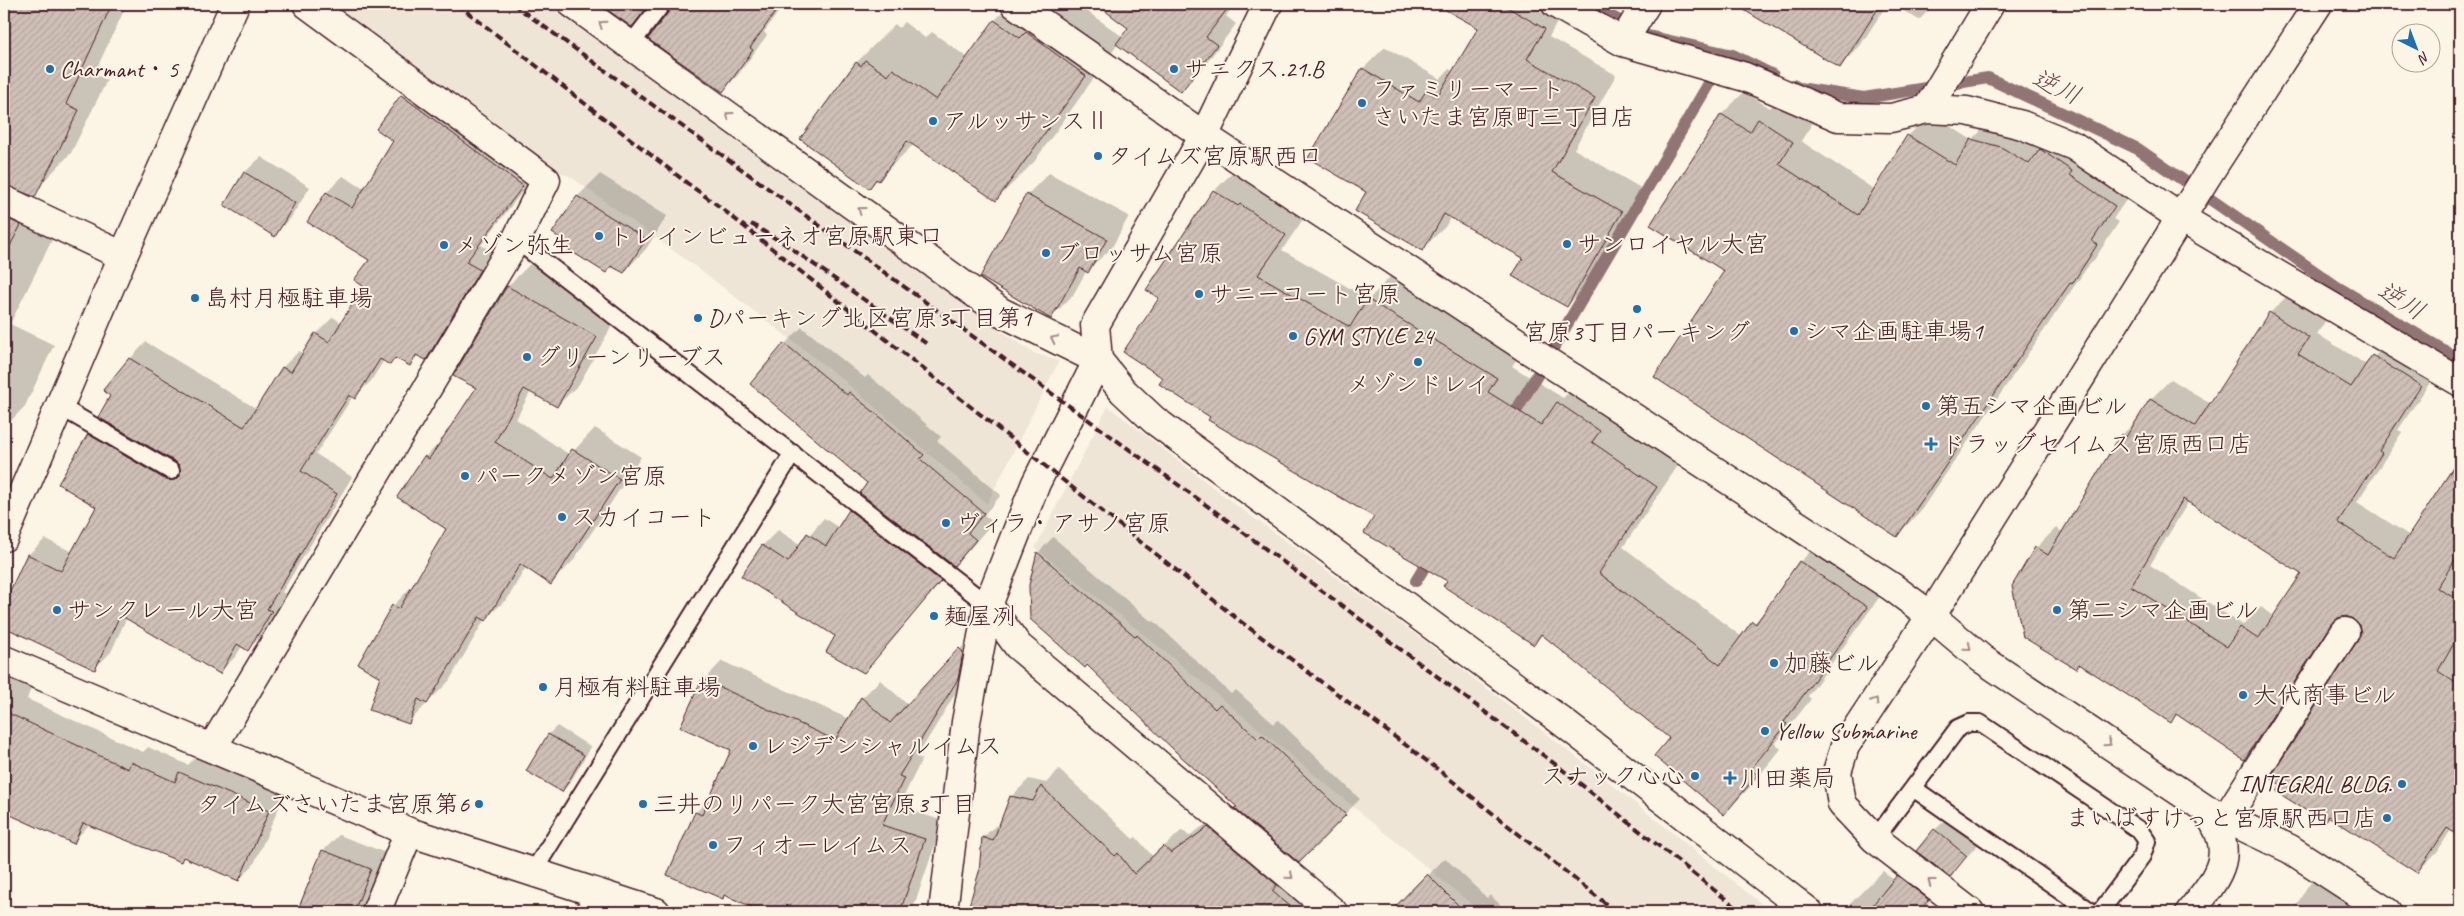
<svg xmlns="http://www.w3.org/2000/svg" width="2464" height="916" viewBox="0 0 2464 916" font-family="Caveat,'Klee One',sans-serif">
<defs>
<pattern id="building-hatch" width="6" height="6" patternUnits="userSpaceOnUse" patternTransform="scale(1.25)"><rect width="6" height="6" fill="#cfc0b7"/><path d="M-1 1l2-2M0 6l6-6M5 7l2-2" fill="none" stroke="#b3a59e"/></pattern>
</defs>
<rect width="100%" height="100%" fill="#fcf5e5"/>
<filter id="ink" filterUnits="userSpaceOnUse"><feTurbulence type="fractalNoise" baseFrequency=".02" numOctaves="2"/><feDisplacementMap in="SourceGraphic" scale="10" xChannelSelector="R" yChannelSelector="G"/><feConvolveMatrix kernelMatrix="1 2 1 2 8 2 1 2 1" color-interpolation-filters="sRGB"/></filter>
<g filter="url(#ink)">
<path fill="#eee5d7" d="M 326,4 L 547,4 L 653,78 L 984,319 L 1034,353 L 1059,361 L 987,504 L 841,378 L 707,275 L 571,177 L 545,165 Z
M 1108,406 L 1236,505 L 1421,638 L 1600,775 L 1772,912 L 1481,912 L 1168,654 L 1035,548 Z"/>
<path fill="#0003" fill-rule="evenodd" d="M 4,4 L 127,4 L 94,74 L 107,80 L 71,153 L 42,183 L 4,164 Z
M 602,4 L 652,4 L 631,25 Z
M 672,4 L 784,4 L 764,32 L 767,35 L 738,75 L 723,90 L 671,10 Z
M 1011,4 L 1077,4 L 1123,37 L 1129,28 L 1098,4 L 1235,4 L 1226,16 L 1236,24 L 1201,70 L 1181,91 L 1118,44 L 1034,162 L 996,200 L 914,144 L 869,188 L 802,139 L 857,62 L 895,24 L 899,28 L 904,22 L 925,38 L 932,32 L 968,58 L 995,20 Z
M 1438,4 L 1562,4 L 1566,6 L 1549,37 L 1616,75 L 1574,149 L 1644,190 L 1589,284 L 1567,306 L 1525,257 L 1451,216 L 1445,227 L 1422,249 L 1368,192 L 1363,69 L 1385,47 L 1440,79 L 1449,69 L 1454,72 L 1480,27 Z
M 1762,4 L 1887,4 L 1860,46 L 1840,66 L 1755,15 Z
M 1892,4 L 1935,4 L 1919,20 Z
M 418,80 L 539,170 L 481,245 L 495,253 L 442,342 L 426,359 L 419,355 L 409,365 L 396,357 L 390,364 L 384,360 L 371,381 L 355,397 L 353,396 L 316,454 L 352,477 L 282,592 L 287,595 L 264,633 L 248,649 L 242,646 L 236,656 L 220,672 L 127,617 L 111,652 L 94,669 L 4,625 L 4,607 L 28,555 L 45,539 L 73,552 L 97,506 L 89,435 L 104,419 L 130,359 L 146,342 L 257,409 L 283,367 L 299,351 L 304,354 L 316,334 L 333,317 L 342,323 L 365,285 L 370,259 L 309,222 L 327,192 L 343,176 L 364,189 L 395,141 L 402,96 Z
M 1744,92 L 1770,108 L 1781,97 L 1815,119 L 1801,141 L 1875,190 L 1908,136 L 1931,114 L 1972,140 L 1994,117 L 2137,184 L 2113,219 L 2119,222 L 2094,260 L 2086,269 L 1919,513 L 1897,535 L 1726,270 L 1652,224 L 1722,114 Z
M 261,157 L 310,187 L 290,219 L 274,235 L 225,205 L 245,172 Z
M 1239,166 L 1310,209 L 1282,250 L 1369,299 L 1393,274 L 1521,353 L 1512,366 L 1563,398 L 1583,378 L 1681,461 L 1623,547 L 1742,637 L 1773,602 L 1800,562 L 1825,537 L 1891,581 L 1808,696 L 1811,699 L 1775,744 L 1781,749 L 1749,788 L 1724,813 L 1671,738 L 1543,634 L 1533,644 L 1448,580 L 1376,516 L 1165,378 L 1160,298 L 1148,290 L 1214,191 Z
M 1049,173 L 1129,216 L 1111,249 L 1087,270 L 1073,295 L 1051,317 L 1027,195 Z
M 600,174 L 667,216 L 646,249 L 624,272 L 612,265 L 606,271 L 565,240 L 578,196 Z
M 4,211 L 59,226 L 10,324 L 54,345 L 25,406 L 4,428 Z
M 530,264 L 618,315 L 579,384 L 557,406 L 531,391 L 516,419 L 570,455 L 595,428 L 641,457 L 573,561 L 551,583 L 526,567 L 508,598 L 485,619 L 449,681 L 409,722 L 382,676 L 393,606 L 415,583 L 447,528 L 425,457 L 445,438 L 477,388 L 455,375 L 508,286 Z
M 2290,293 L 2328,317 L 2317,334 L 2367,365 L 2393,336 L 2441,366 L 2398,430 L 2402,432 L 2357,502 L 2410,536 L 2460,458 L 2460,644 L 2457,651 L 2460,653 L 2460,836 L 2451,830 L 2437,852 L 2417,872 L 2330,815 L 2324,821 L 2362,633 L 2360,625 L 2354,618 L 2346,615 L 2342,617 L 2264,739 L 2244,759 L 2178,714 L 2171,721 L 2081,663 L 2076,668 L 2036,548 L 2056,528 L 2063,532 L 2122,435 L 2141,416 L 2151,399 L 2171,379 L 2211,404 L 2270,313 ZM 2189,501 L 2303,573 L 2274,617 L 2261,607 L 2243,625 L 2150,565 Z
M 802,327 L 865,378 L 868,375 L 902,403 L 941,437 L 937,441 L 1001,495 L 984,515 L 993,522 L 863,672 L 763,545 L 778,530 L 801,545 L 824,518 L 839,528 L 850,511 L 865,496 L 869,483 L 785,344 Z
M 1053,537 L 1152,622 L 1154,621 L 1231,694 L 1236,690 L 1274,724 L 1278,720 L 1360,799 L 1299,861 L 1238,806 L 1038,553 Z
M 978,630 L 976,659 L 917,757 L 922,759 L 899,806 L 943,821 L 913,909 L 925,912 L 767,912 L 725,894 L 722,897 L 696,812 L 712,797 L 732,750 L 704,680 L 722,661 L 849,719 L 862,698 L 880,680 L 908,705 Z
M 4,677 L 31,688 L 27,699 L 143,752 L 148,747 L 188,765 L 196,757 L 284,796 L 254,864 L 239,880 L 184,856 L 180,860 L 90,824 L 73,842 L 31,784 L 4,773 Z
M 557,726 L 591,747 L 570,783 L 562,791 L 528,771 L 549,734 Z
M 1059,769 L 1133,839 L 1136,837 L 1153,857 L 1182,830 L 1189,836 L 1226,810 L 1334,912 L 969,912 L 980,872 L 983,837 L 1002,820 L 1011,797 L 1029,779 L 1046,783 Z
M 1957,808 L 1989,833 L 1952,872 L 1954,874 L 1928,904 L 1938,912 L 1842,912 L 1883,871 L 1894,880 L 1921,853 L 1935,830 Z
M 339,835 L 386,853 L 362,912 L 299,912 L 323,851 Z
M 1445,858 L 1487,898 L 1490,895 L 1508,912 L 1392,912 Z
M 2327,867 L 2406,912 L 2290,912 L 2293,911 L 2307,887 Z"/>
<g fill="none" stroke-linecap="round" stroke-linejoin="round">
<path stroke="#917474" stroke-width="12" d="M 1588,4 L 1648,36 L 1733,55 L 1773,75
M 1793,85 L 1799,88 L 1864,98 L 1988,78 L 2138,149 L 2337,287 L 2460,360
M 1509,423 L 1718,68
M 1416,581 L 1433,553"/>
</g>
<path fill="url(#building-hatch)" stroke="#4a1f2b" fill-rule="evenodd" d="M 4,4 L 112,4 L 66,104 L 79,110 L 35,197 L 4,185 Z
M 599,4 L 650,4 L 632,27 Z
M 672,4 L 781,4 L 750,48 L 753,50 L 723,92 L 648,39 L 670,10 Z
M 1096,4 L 1231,4 L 1206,37 L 1217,45 L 1181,92 L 1116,44 L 1128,28 Z
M 1435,4 L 1502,4 L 1545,29 L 1527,59 L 1595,98 L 1552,172 L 1622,212 L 1567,307 L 1512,276 L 1523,258 L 1444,214 L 1423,251 L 1355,211 L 1366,192 L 1308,158 L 1362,68 L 1419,102 L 1426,91 L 1437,97 L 1478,28 Z
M 1734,4 L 1881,4 L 1840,68 Z
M 994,20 L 1020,38 L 1026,32 L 1086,76 L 996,201 L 907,141 L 879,181 L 876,179 L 869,189 L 800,139 L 856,62 L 861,66 L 865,60 L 888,76 L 893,69 L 936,100 Z
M 401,95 L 523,186 L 466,262 L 480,270 L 426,360 L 416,355 L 410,366 L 395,358 L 390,365 L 380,359 L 355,399 L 349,395 L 301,471 L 337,494 L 267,609 L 272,611 L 248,651 L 237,644 L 220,674 L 120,615 L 95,670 L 4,627 L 4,604 L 27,554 L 61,571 L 96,507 L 58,484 L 88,434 L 166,480 L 176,480 L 180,476 L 180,466 L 176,462 L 98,417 L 110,396 L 103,390 L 129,358 L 244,427 L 282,367 L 291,372 L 315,333 L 329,342 L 363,286 L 354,280 L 369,260 L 307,222 L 326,192 L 352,208 L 393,141 L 376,129 Z
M 1721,114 L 1750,132 L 1758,119 L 1793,142 L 1779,164 L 1858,215 L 1907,135 L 1955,165 L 1971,139 L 2001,147 L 2029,164 L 2040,149 L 2072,171 L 2070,175 L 2115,206 L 2092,241 L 2097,245 L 2072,284 L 2070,283 L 1897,537 L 1654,377 L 1724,271 L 1650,225 Z
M 244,172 L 295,203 L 275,237 L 224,205 Z
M 1213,190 L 1238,206 L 1240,204 L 1286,235 L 1258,275 L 1350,327 L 1367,299 L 1497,378 L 1488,392 L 1541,425 L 1557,402 L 1600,431 L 1592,442 L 1657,487 L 1599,573 L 1720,665 L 1752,621 L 1756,624 L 1799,561 L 1867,607 L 1784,722 L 1787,724 L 1751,769 L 1757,775 L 1724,815 L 1654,756 L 1669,738 L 1541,634 L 1534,645 L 1443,586 L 1447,581 L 1364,533 L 1374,517 L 1208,420 L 1210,417 L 1159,384 L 1163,378 L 1123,352 L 1159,298 L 1146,290 Z
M 1026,194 L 1107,239 L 1088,273 L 1080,268 L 1051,319 L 980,277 Z
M 577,196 L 646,239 L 624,273 L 611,266 L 606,273 L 561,245 L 564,241 L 552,233 Z
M 4,217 L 21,225 L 4,257 Z
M 507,286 L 597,337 L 557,407 L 524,389 L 495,442 L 553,479 L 572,449 L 620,479 L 551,585 L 520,564 L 486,621 L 479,617 L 427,704 L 418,699 L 409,724 L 369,710 L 380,677 L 358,664 L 392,605 L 399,609 L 446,529 L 397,497 L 424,456 L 429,459 L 476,388 L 453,376 Z
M 2269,312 L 2309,338 L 2298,354 L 2351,387 L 2372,355 L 2421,386 L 2379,451 L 2382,453 L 2338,522 L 2394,558 L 2460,457 L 2460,552 L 2437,588 L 2460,601 L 2460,633 L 2438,671 L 2460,686 L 2460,837 L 2447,828 L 2417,873 L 2328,816 L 2324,822 L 2277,792 L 2281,785 L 2270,778 L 2358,640 L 2361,633 L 2359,625 L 2353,619 L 2346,616 L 2338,618 L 2332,624 L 2244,760 L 2176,714 L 2171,723 L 2079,664 L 2076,669 L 2023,637 L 2012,586 L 2035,547 L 2048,555 L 2121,434 L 2126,437 L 2150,399 L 2195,426 ZM 2183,499 L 2301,574 L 2258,639 L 2240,627 L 2227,647 L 2131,586 Z
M 784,343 L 847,395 L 849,392 L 884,420 L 924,455 L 920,459 L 984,513 L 968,533 L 976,540 L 954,566 L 860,493 L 867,483 L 750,384 Z
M 849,510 L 941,581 L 864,673 L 826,652 L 835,636 L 741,576 L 762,545 L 788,562 L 807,533 L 826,546 Z
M 1037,552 L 1136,637 L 1137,635 L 1215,709 L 1220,704 L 1258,739 L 1262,735 L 1346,815 L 1299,863 L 1234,808 L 1237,807 L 1176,752 L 1087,665 L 1085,668 L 1030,619 L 1029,585 Z
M 959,648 L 963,652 L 958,679 L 899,776 L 904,778 L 882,825 L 925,839 L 900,912 L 764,912 L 724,895 L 723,899 L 667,875 L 695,812 L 702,815 L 731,750 L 680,727 L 702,679 L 835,740 L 861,697 L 890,723 Z
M 4,711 L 128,769 L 131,762 L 175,782 L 179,772 L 269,811 L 239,881 L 183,857 L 181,862 L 83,823 L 74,844 L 4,812 Z
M 548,734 L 584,755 L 562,792 L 526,771 Z
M 1041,786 L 1115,856 L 1118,853 L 1134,874 L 1163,846 L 1171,853 L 1208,827 L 1277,885 L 1272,891 L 1297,912 L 967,912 L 979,872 L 982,837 L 993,841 L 1010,796 L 1033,801 Z
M 1934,829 L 1967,856 L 1950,877 L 1916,851 Z
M 322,850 L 371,869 L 354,912 L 297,912 Z
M 1427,874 L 1465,912 L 1390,912 Z
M 1897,875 L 1929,900 L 1919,912 L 1867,912 Z"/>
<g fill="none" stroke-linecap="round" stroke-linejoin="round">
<g stroke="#4a1f2b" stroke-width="20">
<path id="service" d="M 631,44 L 662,4
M 516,240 L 988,605
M 59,406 L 171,471
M 1913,788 L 2092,912
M 1875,839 L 1958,728 L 1969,723 L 1980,723 L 2139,830 L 2147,841 L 2142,856 L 2100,912
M 533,872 L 793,453
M 584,912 L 592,891"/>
</g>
<g stroke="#4a1f2b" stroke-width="31">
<path id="minor" d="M 573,4 L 1001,312 L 1098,360 L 1123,391 L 1154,420 L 1556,717 L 1809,912
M 1015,4 L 1204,136 L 1526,348
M 1556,4 L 1623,42 L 1646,4
M 1623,42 L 1745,77 L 1838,117 L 1891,118 L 1927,109 L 1967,111 L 2022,125 L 2074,146 L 2181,218 L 2460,382
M 1927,109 L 1990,4
M 4,200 L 123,256
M 1573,378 L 1892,587 L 1931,616
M 4,537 L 123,256 L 235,4
M 988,605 L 1018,646 L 1333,912
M 4,660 L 409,832 L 656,912
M 212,748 L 516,240 L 546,180 L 307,4
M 2210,811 L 2290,849 L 2387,912
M 2226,818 L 2345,632
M 376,912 L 409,832
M 943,912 L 966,722 L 988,605 L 1036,483 L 1098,360 L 1095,325 L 1204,136 L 1268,4"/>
</g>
<g stroke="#4a1f2b" stroke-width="31">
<path id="tertiary" d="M 1526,348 L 1573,378
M 1931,616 L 1982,659 L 2204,808 C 2239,852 2220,875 2190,912
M 1970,912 L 1875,839 L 1842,804 L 1837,772 L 1845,746 L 1931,616 L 2210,171 L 2318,4"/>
</g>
<use href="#service" stroke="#fcf5e5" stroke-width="16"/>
<use href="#minor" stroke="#fcf5e5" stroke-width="28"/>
<use href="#tertiary" stroke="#fcf5e5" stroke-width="28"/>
<path stroke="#4a1f2b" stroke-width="4" stroke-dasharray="8 4" stroke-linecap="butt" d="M 457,4 L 687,183 L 716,204 L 1240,621 L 1431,764 L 1616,912
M 513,4 L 1220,515 L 1559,767 L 1742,912
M 751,224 L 785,244 L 927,344"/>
</g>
<defs><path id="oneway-chevron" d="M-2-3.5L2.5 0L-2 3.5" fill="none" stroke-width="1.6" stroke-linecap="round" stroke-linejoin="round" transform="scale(1.25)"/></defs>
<g stroke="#a38a88">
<use href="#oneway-chevron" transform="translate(602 24) rotate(-146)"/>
<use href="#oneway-chevron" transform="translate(729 115) rotate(-144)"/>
<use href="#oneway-chevron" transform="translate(861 210) rotate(-144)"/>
<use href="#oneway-chevron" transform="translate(1054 339) rotate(-154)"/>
<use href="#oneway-chevron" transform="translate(1968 647) rotate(39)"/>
<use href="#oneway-chevron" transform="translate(1875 701) rotate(-57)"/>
<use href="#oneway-chevron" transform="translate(2108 743) rotate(34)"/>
<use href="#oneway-chevron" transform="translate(1290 876) rotate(40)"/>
<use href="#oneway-chevron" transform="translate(1931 882) rotate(-142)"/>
</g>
</g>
<g fill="#1f6fb2" stroke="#fcf5e5" stroke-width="2">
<circle cx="50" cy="69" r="5"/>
<circle cx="1174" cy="69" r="5"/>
<circle cx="1362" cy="103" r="5"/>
<circle cx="933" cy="121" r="5"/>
<circle cx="1098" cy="156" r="5"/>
<circle cx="599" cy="236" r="5"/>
<circle cx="1567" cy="244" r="5"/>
<circle cx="444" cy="245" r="5"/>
<circle cx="1046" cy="253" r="5"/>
<circle cx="1199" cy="294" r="5"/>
<circle cx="195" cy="298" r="5"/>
<circle cx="1637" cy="309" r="5"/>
<circle cx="698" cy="318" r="5"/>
<circle cx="1794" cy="331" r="5"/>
<circle cx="1293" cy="336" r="5"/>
<circle cx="527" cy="357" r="5"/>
<circle cx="1418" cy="362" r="5"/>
<circle cx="1926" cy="406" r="5"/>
<path d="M1928.5 436.5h5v5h5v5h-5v5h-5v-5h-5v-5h5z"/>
<circle cx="465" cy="476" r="5"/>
<circle cx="562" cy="517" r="5"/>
<circle cx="946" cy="523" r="5"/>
<circle cx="57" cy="610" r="5"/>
<circle cx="2057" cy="610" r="5"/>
<circle cx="934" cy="616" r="5"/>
<circle cx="1774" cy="663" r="5"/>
<circle cx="543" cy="687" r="5"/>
<circle cx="2243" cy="695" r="5"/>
<circle cx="1765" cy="731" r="5"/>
<circle cx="753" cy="746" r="5"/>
<circle cx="1695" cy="776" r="5"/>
<path d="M1727.5 770.5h5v5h5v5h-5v5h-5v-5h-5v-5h5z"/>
<circle cx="2402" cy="784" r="5"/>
<circle cx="479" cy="804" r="5"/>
<circle cx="643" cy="804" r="5"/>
<circle cx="2387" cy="818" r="5"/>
<circle cx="713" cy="845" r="5"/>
</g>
<g text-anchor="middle" stroke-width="4" stroke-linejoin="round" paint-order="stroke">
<g font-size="24" fill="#4a1f2b" stroke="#fcf5e5" text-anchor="start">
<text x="60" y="77">Charmant・5</text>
<text x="1184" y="77">サニクス.21.B</text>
<text x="1372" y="97">ファミリーマート<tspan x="1372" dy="28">さいたま宮原町三丁目店</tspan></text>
<text x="943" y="129">アルッサンスⅡ</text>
<text x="1108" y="164">タイムズ宮原駅西口</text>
<text x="609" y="244">トレインビューネオ宮原駅東口</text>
<text x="1577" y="252">サンロイヤル大宮</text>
<text x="454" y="253">メゾン弥生</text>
<text x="1056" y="261">ブロッサム宮原</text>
<text x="1209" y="302">サニーコート宮原</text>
<text x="205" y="306">島村月極駐車場</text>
<text x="708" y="326">Dパーキング北区宮原3丁目第1</text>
<text x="1804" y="339">シマ企画駐車場1</text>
<text x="1637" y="340" text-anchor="middle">宮原3丁目パーキング</text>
<text x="1303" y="344">GYM STYLE 24</text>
<text x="537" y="365">グリーンリーブス</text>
<text x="1418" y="392" text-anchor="middle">メゾンドレイ</text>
<text x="1936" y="414">第五シマ企画ビル</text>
<text x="1941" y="452">ドラッグセイムス宮原西口店</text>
<text x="475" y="484">パークメゾン宮原</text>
<text x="572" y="525">スカイコート</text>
<text x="956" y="531">ヴィラ・アサノ宮原</text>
<text x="67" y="618">サンクレール大宮</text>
<text x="2067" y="618">第二シマ企画ビル</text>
<text x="944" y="624">麺屋冽</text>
<text x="1784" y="671">加藤ビル</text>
<text x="553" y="695">月極有料駐車場</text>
<text x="2253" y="703">大代商事ビル</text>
<text x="1775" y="739">Yellow Submarine</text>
<text x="763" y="754">レジデンシャルイムス</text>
<text x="1685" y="784" text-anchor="end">スナック心心</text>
<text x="1740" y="786">川田薬局</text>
<text x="2392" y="792" text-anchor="end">INTEGRAL BLDG.</text>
<text x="469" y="812" text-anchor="end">タイムズさいたま宮原第6</text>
<text x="653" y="812">三井のリパーク大宮宮原3丁目</text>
<text x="2377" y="826" text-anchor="end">まいばすけっと宮原駅西口店</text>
<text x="723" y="853">フィオーレイムス</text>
</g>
<g font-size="25" font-style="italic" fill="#6d4950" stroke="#fcf5e5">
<text transform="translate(2057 86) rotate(25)" y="9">逆川</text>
<text transform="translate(2402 300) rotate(31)" y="9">逆川</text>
</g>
</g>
<rect width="2464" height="916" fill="none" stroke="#fcf5e5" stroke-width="20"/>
<rect x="10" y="10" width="2444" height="896" fill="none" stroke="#4a1f2b" stroke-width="2" filter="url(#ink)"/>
<g transform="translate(2416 48) rotate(138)"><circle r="24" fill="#fcf5e5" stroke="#b59f9b"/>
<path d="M0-4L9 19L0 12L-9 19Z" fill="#1f6fb2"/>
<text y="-8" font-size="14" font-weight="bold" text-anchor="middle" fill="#4a1f2b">N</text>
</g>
</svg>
